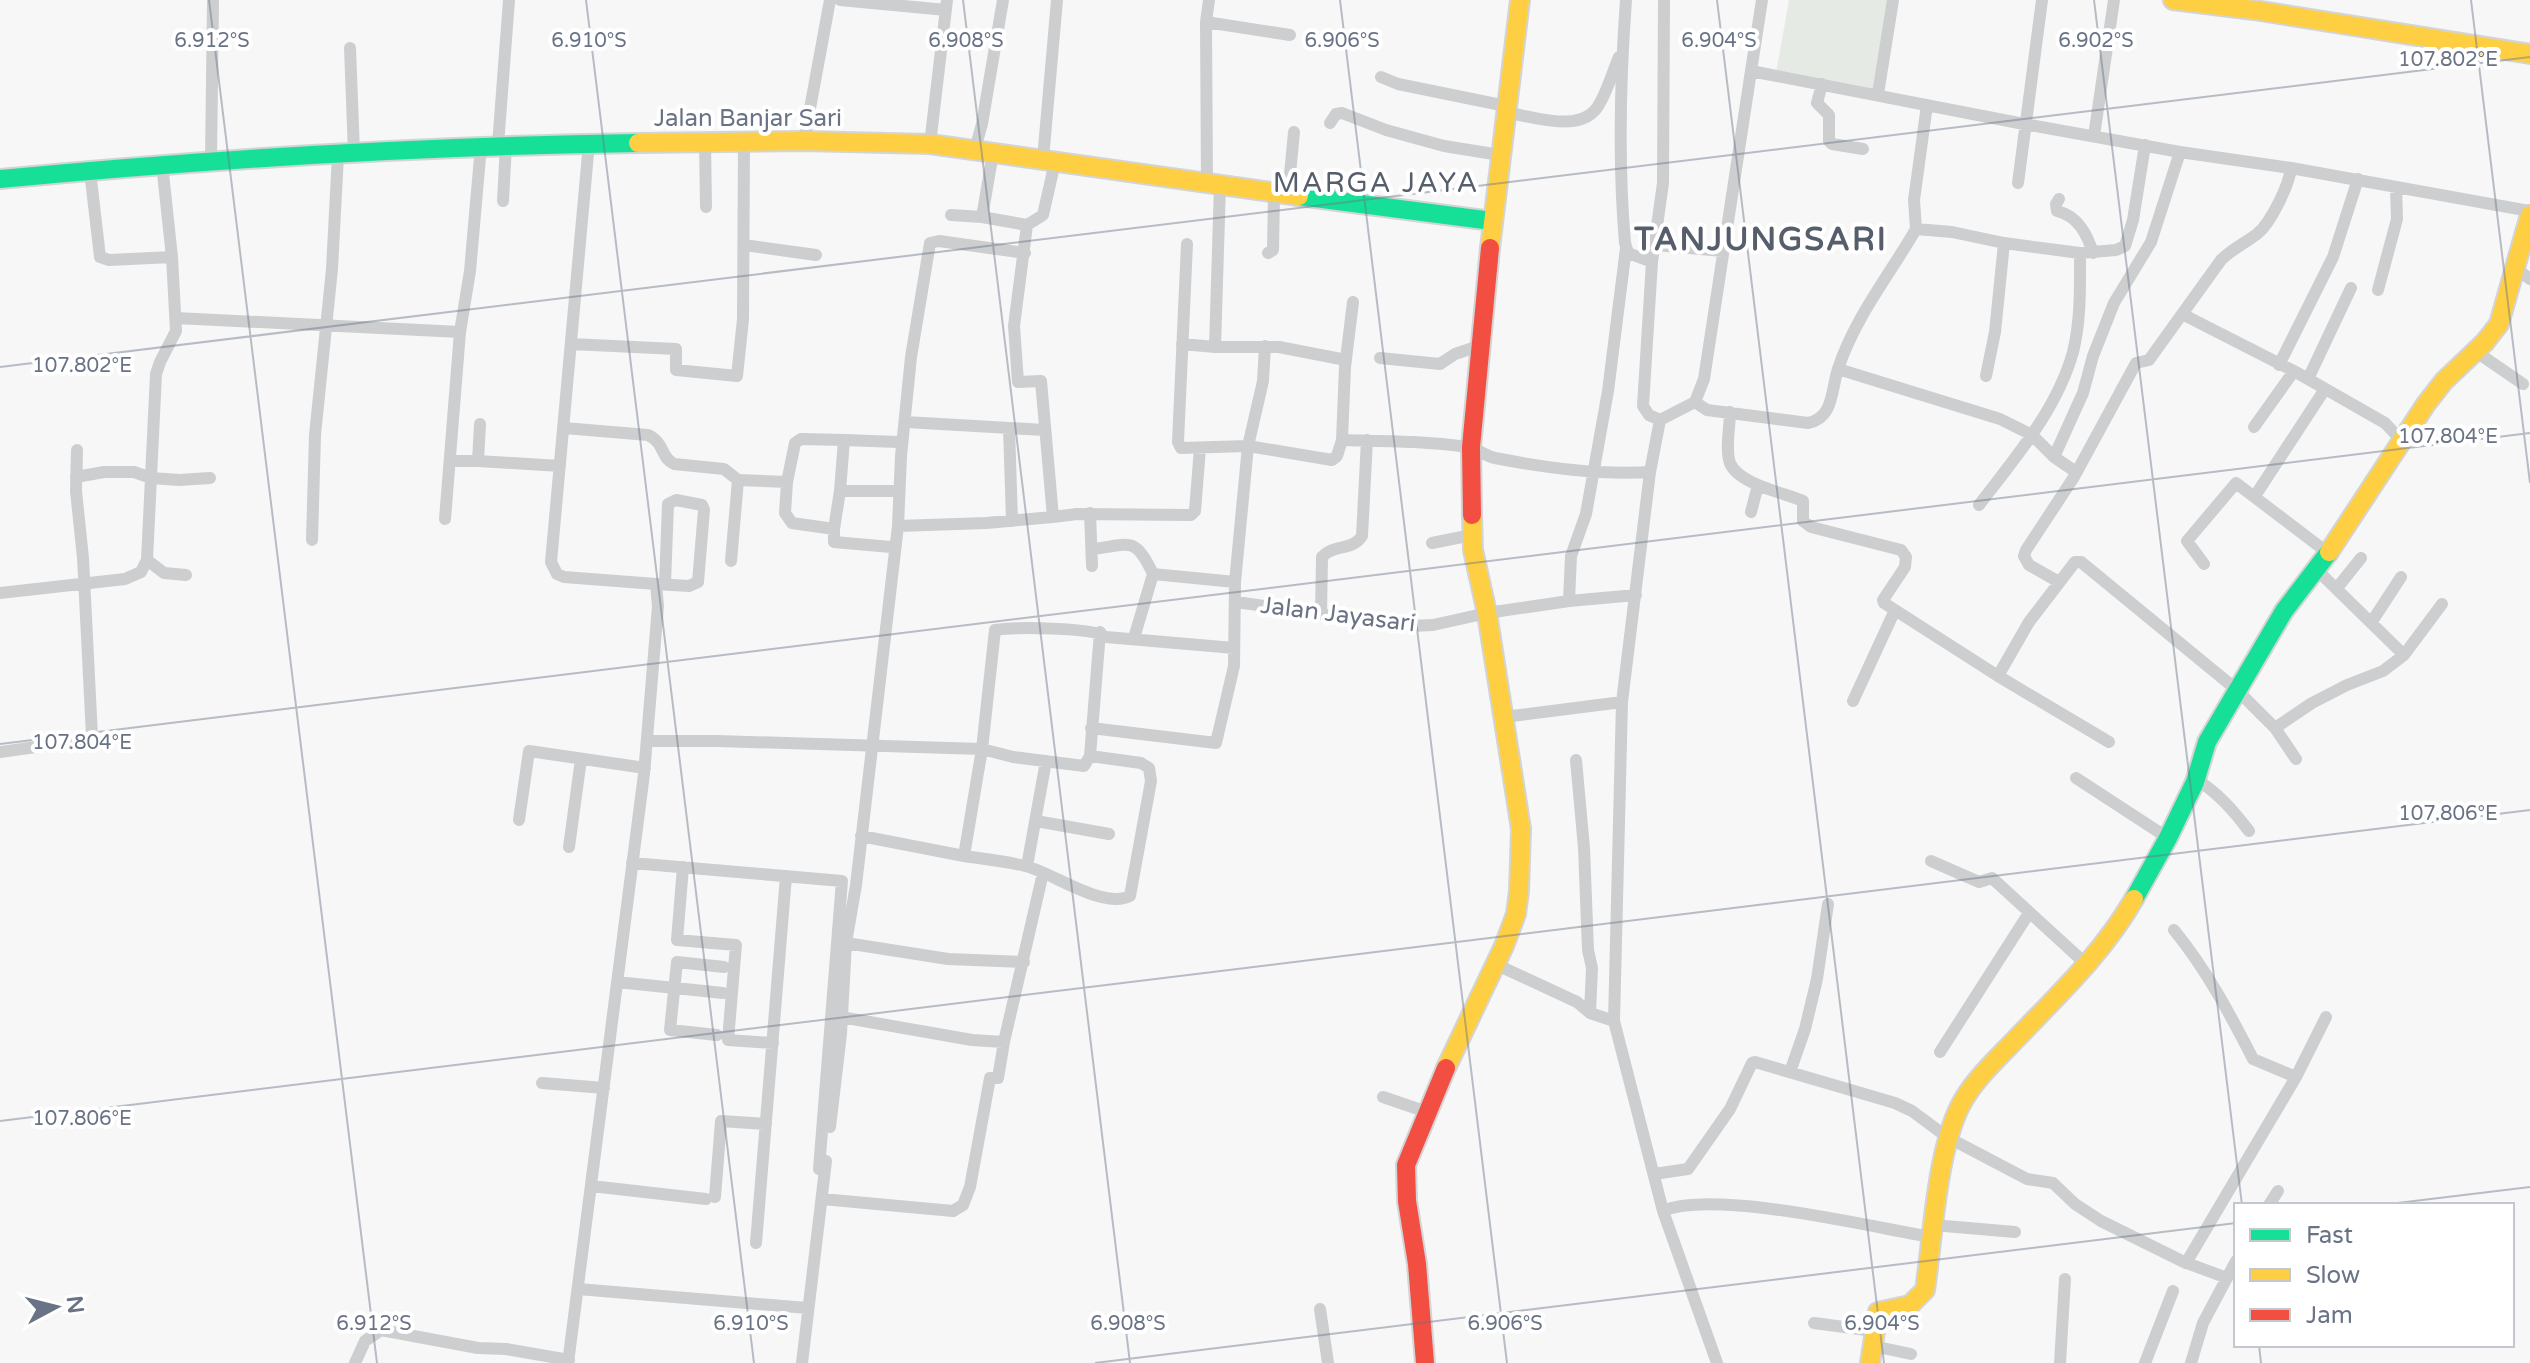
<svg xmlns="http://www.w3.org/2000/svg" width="2530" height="1363" viewBox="0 0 2530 1363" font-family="'Varela Round',sans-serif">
<rect width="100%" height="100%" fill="#f7f7f7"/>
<path fill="#e6eae5" d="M 1789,0 L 1891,0 L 1876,91 L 1776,73 Z"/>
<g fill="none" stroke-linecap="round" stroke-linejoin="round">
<g stroke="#d3d4d5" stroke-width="22">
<path id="fast" d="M 0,179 C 212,159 425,146 638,143
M 1299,196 L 1492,221
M 2134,899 L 2168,838 L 2195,782 L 2207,742 L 2284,611 L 2329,552"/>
</g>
<g stroke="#d3d4d5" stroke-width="22">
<path id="slow" d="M 2173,0 L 2254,10 L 2530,54
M 638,143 L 804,141 L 930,144 L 1299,196
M 1490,248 L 1520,0
M 2329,552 L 2426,404 L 2444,381 L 2485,342 L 2499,324 L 2530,215
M 1446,1068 L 1504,946 L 1516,914 L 1519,891 L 1521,829 L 1487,613 L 1473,550 L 1472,515
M 1870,1363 L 1878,1312 L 1910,1305 L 1925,1290 C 1933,1237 1937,1143 1964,1099 C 1977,1077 1998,1058 2016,1039 C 2058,995 2103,953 2134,899"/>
</g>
<g stroke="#d3d4d5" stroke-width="22">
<path id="jam" d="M 1472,515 L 1471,447 L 1490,248
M 1425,1363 L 1417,1264 L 1407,1201 L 1406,1165 L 1446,1068"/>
</g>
<path stroke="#cdced0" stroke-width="12" d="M 840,0 L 946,10
M 1626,0 C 1620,81 1618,162 1625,243 L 1628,253 L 1652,262 L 1643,406 L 1649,415 L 1660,420
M 1762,0 L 1751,71 L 2024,124 L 2180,152 L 2291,168 L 2530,211
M 1206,22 L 1290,35
M 350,48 L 354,153
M 1381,77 L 1398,84 L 1506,106
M 1822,84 L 1817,103 L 1829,115 L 1829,141 L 1832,144 L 1863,149
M 1878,94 L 1893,0
M 1927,105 L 1914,200 L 1916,229 L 1952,232 L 2004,243 L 2080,253
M 1505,112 C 1530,116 1577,133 1596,109 C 1606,96 1612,73 1619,57
M 1330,123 L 1336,114 L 1342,113 L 1386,130 L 1444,146 L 1500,155
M 2094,136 L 2114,0
M 705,141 L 706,207
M 804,141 L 830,0
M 930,144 L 947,0
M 498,145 L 509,0
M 975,149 L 982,124 L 1003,0
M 1043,159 L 1057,0
M 211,161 L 213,0
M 90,171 L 100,257 L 109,260 L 172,257
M 2018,183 L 2042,0
M 1207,184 L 1206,22 L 1209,0
M 1220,185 L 1215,347 L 1279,347 L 1346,360
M 1288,195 L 1294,132
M 2059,199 L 2056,204 L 2057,211 C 2078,216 2087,234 2093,253
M 503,201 L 506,145
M 951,215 L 982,217 L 1027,225 L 1043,215 L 1055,162
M 982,217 L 993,153
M 1187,244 L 1178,442 L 1181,448 L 1248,446 L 1263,381 L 1265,346
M 744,245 L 816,255
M 1656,245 L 1722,251
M 1626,248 L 1608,391 L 1586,514 L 1571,556 L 1569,601 L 1636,595
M 1025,253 L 939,241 L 930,243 L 911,357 L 901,456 L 898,526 L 986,523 L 1053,517 L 1041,381 L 1018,382 L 1014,326 L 1027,225
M 1268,253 L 1273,250 L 1274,193
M 1652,262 L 1663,183 L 1664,0
M 2515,268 L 2530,279
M 2378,290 L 2397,219 L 2396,187
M 2182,314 L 2294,371 L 2385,423 L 2401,440
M 176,318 L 460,332
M 571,344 L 676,349 L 676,370 L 737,376 L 743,319 L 744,143
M 1182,344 L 1215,347
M 2475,351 L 2523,384
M 1380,358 L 1440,364 L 1455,354 L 1479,346
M 2279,365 L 2333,257 L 2358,179
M 1838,369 L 2000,419 L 2032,435 L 2054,457 L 2076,472
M 1986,376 L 1995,332 L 2004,243
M 2308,379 L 2351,288
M 1695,402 L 1707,410 L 1808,423 C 1834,418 1831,390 1838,369 C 1855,317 1889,276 1916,229
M 1730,412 C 1730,426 1725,450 1730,463 C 1738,484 1785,493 1803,501 L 1803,521 L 1811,527 L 1901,550 L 1906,557 L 1905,567 L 1883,600 L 1884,603 L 1998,676 L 2029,622 L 2075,562 L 2081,562 L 2237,690 L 2275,728 L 2312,703 L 2347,685 L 2383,671 L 2404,655
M 906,422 L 1044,430
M 480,424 L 478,461 L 560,466
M 2254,427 L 2294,371
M 564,428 L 648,435 C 665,443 660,457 674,464 L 724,469 L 738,480 L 787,482 L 785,513 L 792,523 L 834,529 L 840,491
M 1009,428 L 1012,521
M 844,440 L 898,442
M 1342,440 L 1345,367 L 1353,302
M 2054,457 L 2083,393 L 2093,356 L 2114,303 L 2151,242 L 2180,152
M 450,461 L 478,461
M 76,477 L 104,472 L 134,472 L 151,478 L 179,480 L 210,478
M 787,482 L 795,443 L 801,439 L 844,440 L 840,491 L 894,491
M 2255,496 L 2325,389
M 1979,505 C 2014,459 2057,410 2073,352 C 2081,320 2080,286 2080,253 L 2116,250 L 2125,246 L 2133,220 L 2145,145
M 1751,512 L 1758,485
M 1090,513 L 1092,566
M 1053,517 L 1077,514 L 1191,515 L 1195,511 L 1200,448
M 445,519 L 460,332 L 470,271 L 481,146
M 898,526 L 856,885 L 846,943 L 948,959 L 1024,962
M 834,529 L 834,542 L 891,547
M 312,540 L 315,435 L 332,269 L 338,155
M 1432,543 L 1472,535
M 1092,549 C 1130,545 1135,535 1153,574
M 147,560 L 164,573 L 186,575
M 731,561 L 738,480
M 2204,564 L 2187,541 L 2236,483 L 2328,553
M 2316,569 L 2404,655 L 2442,604
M 2059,582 L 2029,565 L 2024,556 L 2026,550 L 2074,477 L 2136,363 L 2149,360 L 2221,260 C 2232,249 2245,243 2257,234 C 2271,223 2289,185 2291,168
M 656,584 L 689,586 L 698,582 L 704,510 L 702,505 L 676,500 L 668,504 L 665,584
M 2337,588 L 2361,558
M 0,593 L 125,579 L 141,572 L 147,560 L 156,374 L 160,362 L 176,331 L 172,257 L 162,164
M 1236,602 L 1410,626 L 1433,625 L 1487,613 L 1569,601
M 1321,614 L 1322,557 C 1333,544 1353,551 1362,536 L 1367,440
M 2371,623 L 2401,577
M 1134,638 L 1153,574 L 1235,582
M 1998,676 L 2109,742
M 1853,701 L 1895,610
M 1504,717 L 1622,702
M 1091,728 L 1216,743 L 1234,666 L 1235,582 L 1248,446 L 1332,460 L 1337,456 L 1342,440 C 1383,441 1426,441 1467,447 C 1477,448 1485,456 1495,458 C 1547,468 1598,475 1650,472
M 2275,728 L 2296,759
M 648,741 L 717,741 L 982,749 L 1013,757 L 1084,766 L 1090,756 L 1100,632
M 0,752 L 86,740 L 92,736 L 83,558 L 76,491 L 77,450
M 1090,756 L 1141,763 L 1149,768 L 1151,781 L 1130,896 C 1103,910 1052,872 1025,866 C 1005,861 984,859 964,856 L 982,749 L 995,630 C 1013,627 1093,627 1106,637 L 1234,648
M 1576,760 L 1584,848 L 1588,950 L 1592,968 L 1590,1013
M 2076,778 L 2168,838
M 2196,779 C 2218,793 2233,810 2249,831
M 519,820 L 529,751 L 645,768
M 1036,821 L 1109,834
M 861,836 L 964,856
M 569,847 L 581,759
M 1931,861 L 1979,882 L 1992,878 L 2087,965
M 632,863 L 842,881 L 819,1169
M 1027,866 L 1046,761
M 683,867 L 677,940 L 736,945 L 728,1040 L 773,1043
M 2174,930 C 2206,969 2230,1014 2253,1059 L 2296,1077
M 1495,964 L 1577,1002 L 1590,1013 L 1614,1021
M 617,982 L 723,993
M 841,1017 L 972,1040 L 1004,1042 L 1043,873
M 717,1035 L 670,1030 L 677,962 L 724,967
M 1940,1052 L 2029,913
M 1790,1072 L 1805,1029 L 1817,979 L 1828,904
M 542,1083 L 604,1088
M 1383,1097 L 1427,1112
M 830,1127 L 841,1034 L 846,943
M 1654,1174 L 1688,1169 L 1730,1109 L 1752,1063 L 1755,1062 L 1895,1103 L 1912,1111 L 1947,1137 L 2027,1179 L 2053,1183 L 2075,1204 L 2101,1221 L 2184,1262 L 2227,1278
M 591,1186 L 706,1199
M 715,1197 L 721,1121 L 766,1124
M 822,1199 L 953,1211 L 963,1205 L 970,1187 L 990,1078 L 998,1078 L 1004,1042
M 2269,1205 L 2278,1191
M 1663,1211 C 1714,1189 1871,1227 1931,1237
M 1933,1225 L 2015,1232
M 756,1243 L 786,876
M 2186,1263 L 2296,1077 L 2326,1017
M 578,1289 L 807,1308
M 1320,1309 L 1328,1363
M 1814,1323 L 1874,1331
M 1873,1346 L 1911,1354
M 355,1363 L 365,1341 L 381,1330 L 478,1348 L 506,1349 L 569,1360
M 568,1363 L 644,774 L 658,606 L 656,584 L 564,577 L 557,574 L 551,562 L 589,143
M 802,1363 L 826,1161
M 1717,1363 L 1663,1211 L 1614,1021 L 1622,702 L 1650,472 L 1660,420 L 1695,402 L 1704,379 L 1751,71
M 2060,1363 L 2065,1279
M 2145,1363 L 2173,1291
M 2191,1363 L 2203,1323 L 2236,1261"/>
<use href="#fast" stroke="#16e098" stroke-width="18"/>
<use href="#slow" stroke="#ffcf43" stroke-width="18"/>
<use href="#jam" stroke="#f24e42" stroke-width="18"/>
</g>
<path fill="none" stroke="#697385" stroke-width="2" stroke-opacity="0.45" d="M 209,0 L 377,1363M 586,0 L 754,1363M 963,0 L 1130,1363M 1340,0 L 1507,1363M 1717,0 L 1884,1363M 2094,0 L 2242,1205M 2471,0 L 2530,483M 0,367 L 2530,57M 0,744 L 2530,433M 0,1121 L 2530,810M 2381,1205 L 2530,1187M 2259,1345 L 2261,1363M 1095,1363 L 2236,1223"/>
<g text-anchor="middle" stroke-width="8" stroke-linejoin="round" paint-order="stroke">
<g font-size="24" fill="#697385" stroke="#fff">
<text x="748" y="126">Jalan Banjar Sari</text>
<text transform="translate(1338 614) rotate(7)" y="8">Jalan Jayasari</text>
</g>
<g font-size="28" letter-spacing="2" fill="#565e6b" stroke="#fff">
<text x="1376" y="192">MARGA JAYA</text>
</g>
<g font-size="32" font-weight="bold" letter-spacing="2" fill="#565e6b" stroke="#fff">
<text x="1761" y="250">TANJUNGSARI</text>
</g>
</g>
<g font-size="20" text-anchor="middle" fill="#697385" stroke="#fff" stroke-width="8" stroke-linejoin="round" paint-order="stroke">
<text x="212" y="47">6.912°S</text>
<text x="589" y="47">6.910°S</text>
<text x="966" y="47">6.908°S</text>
<text x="1342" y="47">6.906°S</text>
<text x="1719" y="47">6.904°S</text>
<text x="2096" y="47">6.902°S</text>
<text x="2448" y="66">107.802°E</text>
<text x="82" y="372">107.802°E</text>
<text x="2448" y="443">107.804°E</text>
<text x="82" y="749">107.804°E</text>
<text x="2448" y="820">107.806°E</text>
<text x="82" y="1125">107.806°E</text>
<text x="374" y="1330">6.912°S</text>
<text x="751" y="1330">6.910°S</text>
<text x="1128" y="1330">6.908°S</text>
<text x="1505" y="1330">6.906°S</text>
<text x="1882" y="1330">6.904°S</text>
</g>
<rect x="2234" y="1203" width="280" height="144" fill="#ffffff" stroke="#c3c7ce" stroke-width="2"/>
<rect x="2250" y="1229" width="40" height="12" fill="#16e098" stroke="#c3c7ce" stroke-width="2"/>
<text x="2306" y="1243" font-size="24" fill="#697385">Fast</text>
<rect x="2250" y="1269" width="40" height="12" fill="#ffcf43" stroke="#c3c7ce" stroke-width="2"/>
<text x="2306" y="1283" font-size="24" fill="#697385">Slow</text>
<rect x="2250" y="1309" width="40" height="12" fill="#f24e42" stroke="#c3c7ce" stroke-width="2"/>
<text x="2306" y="1323" font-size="24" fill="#697385">Jam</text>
<g transform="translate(56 1307) rotate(83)" stroke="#ffffff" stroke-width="6" paint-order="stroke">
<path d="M0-6L14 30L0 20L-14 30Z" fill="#697385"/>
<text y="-12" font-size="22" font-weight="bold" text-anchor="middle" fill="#697385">N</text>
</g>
</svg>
